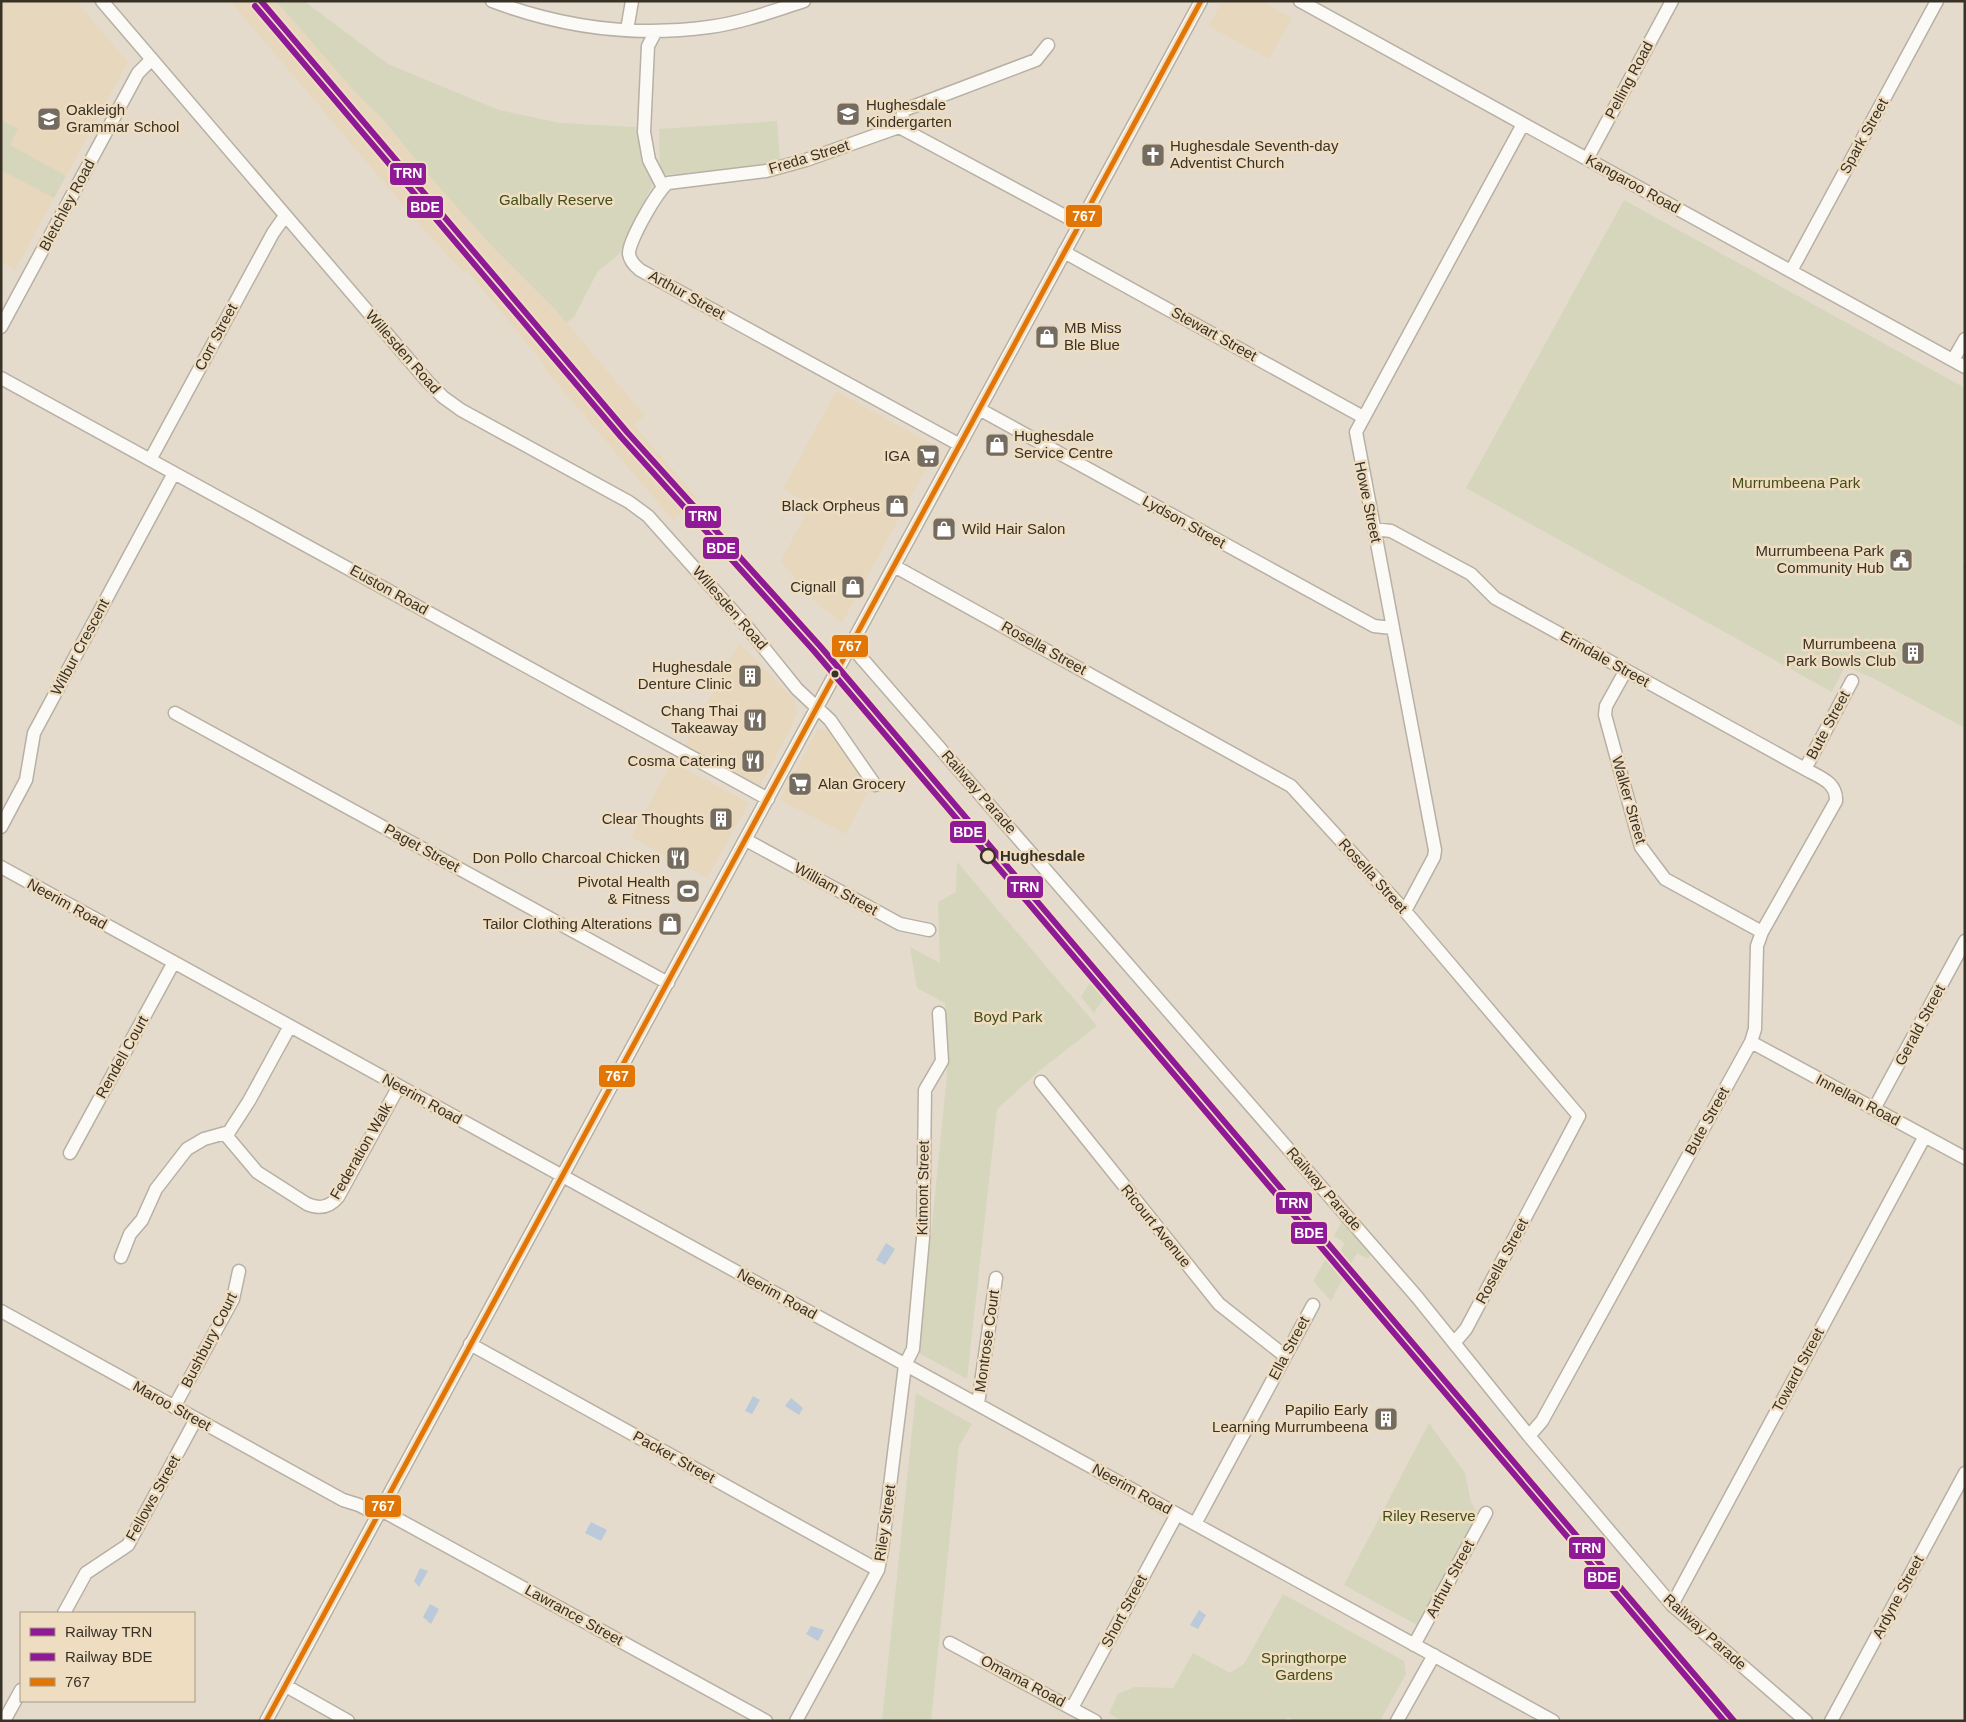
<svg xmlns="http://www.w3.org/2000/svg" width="1966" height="1722" viewBox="0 0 1966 1722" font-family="Arial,sans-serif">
<rect width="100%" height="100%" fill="#e4dbcc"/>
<path fill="#e7d7bd" d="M 1,1 L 76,1 L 128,62 L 15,270 L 1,262 Z
M 230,1 L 276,1 L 358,95 L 382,118 L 431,178 L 490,244 L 558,312 L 645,416 L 634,425 L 698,499 L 673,520 L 544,368 L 545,365 L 467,271 L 464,273 L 426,232 Z
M 1222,1 L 1261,1 L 1292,18 L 1269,59 L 1209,26 Z
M 836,391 L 938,447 L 842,623 L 811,598 L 781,561 L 811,504 L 783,489 Z
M 739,643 L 794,699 L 797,712 L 790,730 L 760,786 L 685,745 Z
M 818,729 L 831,729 L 871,785 L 846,834 L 780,800 Z
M 672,762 L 749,803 L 707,878 L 631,837 Z"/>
<path fill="#d5d6bc" d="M 276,1 L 304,1 L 388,64 L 499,110 L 560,123 L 636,127 L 653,183 L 619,254 L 598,271 L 574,317 L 566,323 L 558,312 L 490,244 L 431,178 L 382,118 L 358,95 Z
M 1,120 L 18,129 L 10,145 L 66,176 L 54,198 L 1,170 Z
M 777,121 L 780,160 L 726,171 L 660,175 L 659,129 Z
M 1624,200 L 1965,388 L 1965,556 L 1962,562 L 1965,564 L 1965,728 L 1871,677 L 1845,666 L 1832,692 L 1466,488 Z
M 957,862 L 1097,1026 L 1039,1071 L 997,1109 L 967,1379 L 919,1353 L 947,1075 L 945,1003 L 917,988 L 910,947 L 940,963 L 938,902 L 956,892 Z
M 1092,979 L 1106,994 L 1094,1013 L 1081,997 Z
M 1342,1221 L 1370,1254 L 1368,1259 L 1357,1253 L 1348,1269 L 1337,1257 L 1345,1243 L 1334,1236 Z
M 1328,1255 L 1345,1274 L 1331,1301 L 1313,1281 Z
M 916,1393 L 972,1424 L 959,1446 L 931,1721 L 882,1721 Z
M 1429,1423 L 1465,1473 L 1471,1502 L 1478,1515 L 1417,1625 L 1344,1585 Z
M 1283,1594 L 1404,1661 L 1406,1674 L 1380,1721 L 1295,1721 L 1288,1717 L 1285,1721 L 1122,1721 L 1109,1713 L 1118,1694 L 1135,1687 L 1173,1688 L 1193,1653 L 1230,1673 L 1244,1664 Z"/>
<path fill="#bbcada" d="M 886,1243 L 895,1249 L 885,1265 L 876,1260 Z
M 753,1396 L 760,1400 L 752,1414 L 745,1411 Z
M 791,1398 L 803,1408 L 799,1415 L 785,1406 Z
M 591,1522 L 607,1530 L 601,1541 L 585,1533 Z
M 420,1568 L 428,1571 L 419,1587 L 414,1581 Z
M 430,1604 L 439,1609 L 431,1624 L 423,1617 Z
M 1199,1610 L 1206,1615 L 1198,1629 L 1190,1625 Z
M 811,1626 L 824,1630 L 818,1641 L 806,1634 Z"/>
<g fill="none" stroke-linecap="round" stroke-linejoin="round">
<g stroke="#b7b0a4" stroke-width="15">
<path id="minor" d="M 102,1 L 428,382 L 443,397 L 461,410 L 629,502 L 648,516 L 747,627 L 797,689 L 830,720 L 875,785
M 492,1 C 561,27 635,37 709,27 C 741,23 773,11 804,1
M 1300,1 L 1965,367
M 627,30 L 632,1
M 656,31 L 648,46 L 644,132 L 649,160 L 663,187
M 899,127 L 904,110 L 1036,60 L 1048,45
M 1587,159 L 1672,1
M 1064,252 L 1363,417
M 1791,271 L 1937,1
M 1,327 L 138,73 L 152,59
M 1953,360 L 1965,339
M 1,378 L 768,799
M 979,409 L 1374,626 L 1392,628
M 960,445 L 640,270 C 635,266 630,261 629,254 C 628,242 658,189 668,183 L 766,171 L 806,160 L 899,127 L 1080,224
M 150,460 L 273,233 L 285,216
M 1374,529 L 1391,531 L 1471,574 L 1495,598 L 1805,769 C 1819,777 1837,782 1836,801 L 1762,932 L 1757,946 L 1755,1029 L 1751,1042 L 1542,1421 L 1529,1436
M 894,566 L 1291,786 L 1405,911 L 1579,1116 L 1466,1329 L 1454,1343
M 851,646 L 1417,1297 L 1529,1436 L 1672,1605 L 1806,1721
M 1626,670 L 1606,706 L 1605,715 L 1641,847 L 1665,879 L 1762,932
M 175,713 L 668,983
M 1805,769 L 1852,681
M 1,827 L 26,780 L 34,733 L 174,473
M 746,840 L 900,924 L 929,930
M 1,867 L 1553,1721
M 1405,911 L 1434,857 L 1435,850 L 1356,432 L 1523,124
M 1751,1042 L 1965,1158
M 1041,1082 L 1219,1304 L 1285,1356
M 1874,1109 L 1965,941
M 225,1134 L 257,1172 L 307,1204 C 319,1209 329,1208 338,1197 L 399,1086
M 70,1153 L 174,962
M 121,1257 L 130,1234 L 142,1220 L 156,1189 L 187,1149 L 204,1139 L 229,1132 L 249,1101 L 290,1026
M 1,1311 L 343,1500 L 359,1505 L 378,1515
M 470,1344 L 878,1570
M 978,1404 L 996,1278
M 174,1407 L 233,1299 L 239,1271
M 381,1510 L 766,1721
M 1195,1524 L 1313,1305
M 1672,1605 L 1925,1136
M 64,1613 L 86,1573 L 128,1545 L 196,1419
M 950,1643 L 1095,1721
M 1414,1645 L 1486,1513
M 286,1686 L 348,1721
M 1072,1708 L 1177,1514
M 4,1721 L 21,1690
M 266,1721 L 1201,1
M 796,1721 L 878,1570 L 882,1550 L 905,1365 L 913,1349 L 923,1238 L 925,1090 L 942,1061 L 939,1013
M 1397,1721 L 1434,1655
M 1831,1721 L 1965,1473"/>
</g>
<use href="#minor" stroke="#fbfaf7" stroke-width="12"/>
<g stroke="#efddc1" stroke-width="9">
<path id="bus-1" d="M 266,1721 L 1201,1"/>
</g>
<use href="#bus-1" stroke="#e17606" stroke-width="5"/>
<g stroke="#efddc1" stroke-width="10">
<path id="rail-1" d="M 261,1 L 627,432 L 820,646 L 1734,1721"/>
</g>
<g stroke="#efddc1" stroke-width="10">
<path id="rail-2" d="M 255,6 L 621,437 L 814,651 L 1724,1721"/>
</g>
<use href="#rail-1" stroke="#8f1a95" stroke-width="6"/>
<use href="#rail-2" stroke="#8f1a95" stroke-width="6"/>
</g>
<defs>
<g id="school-square" transform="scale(1.25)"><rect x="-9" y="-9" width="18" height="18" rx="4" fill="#746c60" stroke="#efddc1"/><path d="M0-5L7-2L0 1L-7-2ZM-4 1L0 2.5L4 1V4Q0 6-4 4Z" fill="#fff"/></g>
<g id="church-square" transform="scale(1.25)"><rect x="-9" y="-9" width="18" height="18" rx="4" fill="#746c60" stroke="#efddc1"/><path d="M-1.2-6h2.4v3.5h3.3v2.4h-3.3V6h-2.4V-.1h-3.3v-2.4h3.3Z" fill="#fff"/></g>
<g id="shop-square" transform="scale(1.25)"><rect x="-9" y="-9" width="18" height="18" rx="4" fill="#746c60" stroke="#efddc1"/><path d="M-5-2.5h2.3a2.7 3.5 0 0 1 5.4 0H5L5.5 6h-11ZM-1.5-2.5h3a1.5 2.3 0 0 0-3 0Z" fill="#fff"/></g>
<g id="supermarket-square" transform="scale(1.25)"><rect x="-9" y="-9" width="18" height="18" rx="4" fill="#746c60" stroke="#efddc1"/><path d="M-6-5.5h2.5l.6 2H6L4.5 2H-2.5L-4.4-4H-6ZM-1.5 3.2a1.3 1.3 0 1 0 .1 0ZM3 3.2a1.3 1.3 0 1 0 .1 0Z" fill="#fff"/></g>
<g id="civic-square" transform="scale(1.25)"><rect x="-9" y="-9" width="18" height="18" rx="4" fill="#746c60" stroke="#efddc1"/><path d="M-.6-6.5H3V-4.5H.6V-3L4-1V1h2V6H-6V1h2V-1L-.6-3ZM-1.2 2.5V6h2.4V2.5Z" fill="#fff"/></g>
<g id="building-square" transform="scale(1.25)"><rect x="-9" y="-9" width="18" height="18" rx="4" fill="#746c60" stroke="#efddc1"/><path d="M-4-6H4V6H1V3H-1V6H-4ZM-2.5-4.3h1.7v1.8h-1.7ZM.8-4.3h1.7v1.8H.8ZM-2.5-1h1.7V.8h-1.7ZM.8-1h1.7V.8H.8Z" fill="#fff"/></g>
<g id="restaurant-square" transform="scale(1.25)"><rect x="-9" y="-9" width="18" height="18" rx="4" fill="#746c60" stroke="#efddc1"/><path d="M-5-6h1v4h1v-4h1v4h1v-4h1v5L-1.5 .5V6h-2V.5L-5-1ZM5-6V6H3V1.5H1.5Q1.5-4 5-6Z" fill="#fff"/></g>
<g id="stadium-square" transform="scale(1.25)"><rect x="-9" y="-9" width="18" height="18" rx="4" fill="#746c60" stroke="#efddc1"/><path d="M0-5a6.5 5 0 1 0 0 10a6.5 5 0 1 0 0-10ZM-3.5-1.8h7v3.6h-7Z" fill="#fff"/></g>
</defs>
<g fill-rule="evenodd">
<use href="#school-square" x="848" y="114"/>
<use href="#school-square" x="49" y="119"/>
<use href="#church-square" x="1153" y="155"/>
<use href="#shop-square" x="1047" y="337"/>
<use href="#shop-square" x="997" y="445"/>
<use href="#supermarket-square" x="928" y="456"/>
<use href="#shop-square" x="897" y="506"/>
<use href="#shop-square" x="944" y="529"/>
<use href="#civic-square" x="1901" y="560"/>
<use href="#shop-square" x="853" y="587"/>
<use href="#building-square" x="1913" y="653"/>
<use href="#building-square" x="750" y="676"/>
<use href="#restaurant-square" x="755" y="720"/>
<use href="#restaurant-square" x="753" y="761"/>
<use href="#supermarket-square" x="800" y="784"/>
<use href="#building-square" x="721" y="819"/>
<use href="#restaurant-square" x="678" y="858"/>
<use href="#stadium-square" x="688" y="891"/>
<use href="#shop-square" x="670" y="924"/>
<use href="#building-square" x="1386" y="1419"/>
</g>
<circle fill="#383126" stroke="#efddc1" stroke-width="2" cx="835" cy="674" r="4.5"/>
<circle fill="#efddc1" stroke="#383126" stroke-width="2.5" cx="988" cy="856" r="7"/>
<g text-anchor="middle" stroke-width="5" stroke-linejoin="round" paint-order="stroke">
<g font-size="15" fill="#383126" stroke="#efddc1">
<text transform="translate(1629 80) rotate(-62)" y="5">Pelling Road</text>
<text transform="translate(1864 136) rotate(-61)" y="5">Spark Street</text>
<text transform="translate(809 157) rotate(-17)" y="5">Freda Street</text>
<text transform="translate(1633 184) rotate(29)" y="5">Kangaroo Road</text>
<text transform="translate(67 205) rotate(-62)" y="5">Bletchley Road</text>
<text transform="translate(687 295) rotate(29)" y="5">Arthur Street</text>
<text transform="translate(1214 334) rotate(29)" y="5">Stewart Street</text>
<text transform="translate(216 337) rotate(-62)" y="5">Corr Street</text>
<text transform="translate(403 352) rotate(49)" y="5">Willesden Road</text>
<text transform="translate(1368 502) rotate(78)" y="5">Howe Street</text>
<text transform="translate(1184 522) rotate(29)" y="5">Lydson Street</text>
<text transform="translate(389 590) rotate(29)" y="5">Euston Road</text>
<text transform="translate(730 608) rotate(49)" y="5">Willesden Road</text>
<text transform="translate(80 647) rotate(-62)" y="5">Wilbur Crescent</text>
<text transform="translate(1044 648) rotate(29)" y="5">Rosella Street</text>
<text transform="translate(1605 659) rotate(29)" y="5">Erindale Street</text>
<text transform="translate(1828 725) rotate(-62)" y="5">Bute Street</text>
<text transform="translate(979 792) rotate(49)" y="5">Railway Parade</text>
<text transform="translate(1629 800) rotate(74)" y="5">Walker Street</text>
<text transform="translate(422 848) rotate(29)" y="5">Paget Street</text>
<text transform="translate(1373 876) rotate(48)" y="5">Rosella Street</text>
<text transform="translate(836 889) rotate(29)" y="5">William Street</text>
<text transform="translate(67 904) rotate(29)" y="5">Neerim Road</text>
<text transform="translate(1920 1025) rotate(-62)" y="5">Gerald Street</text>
<text transform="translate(122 1057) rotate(-61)" y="5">Rendell Court</text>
<text transform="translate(422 1099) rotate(29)" y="5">Neerim Road</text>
<text transform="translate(1858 1100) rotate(28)" y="5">Innellan Road</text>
<text transform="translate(1707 1121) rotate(-61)" y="5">Bute Street</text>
<text transform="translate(361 1151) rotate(-60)" y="5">Federation Walk</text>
<text transform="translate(923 1188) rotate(-89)" y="5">Kitmont Street</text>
<text transform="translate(1324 1189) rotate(49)" y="5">Railway Parade</text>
<text transform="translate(1156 1226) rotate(51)" y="5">Ricourt Avenue</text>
<text transform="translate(1502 1261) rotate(-62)" y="5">Rosella Street</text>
<text transform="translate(777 1294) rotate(29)" y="5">Neerim Road</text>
<text transform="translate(209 1340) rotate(-63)" y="5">Bushbury Court</text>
<text transform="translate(987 1341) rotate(-82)" y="5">Montrose Court</text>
<text transform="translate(1289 1348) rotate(-62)" y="5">Ella Street</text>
<text transform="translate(1798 1370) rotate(-62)" y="5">Toward Street</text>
<text transform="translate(172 1406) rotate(29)" y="5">Maroo Street</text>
<text transform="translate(674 1457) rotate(29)" y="5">Packer Street</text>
<text transform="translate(1132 1489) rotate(29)" y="5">Neerim Road</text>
<text transform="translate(153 1498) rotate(-61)" y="5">Fellows Street</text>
<text transform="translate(885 1523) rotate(-82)" y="5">Riley Street</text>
<text transform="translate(1450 1579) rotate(-62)" y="5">Arthur Street</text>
<text transform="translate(1898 1597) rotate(-62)" y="5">Ardyne Street</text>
<text transform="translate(1124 1611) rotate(-62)" y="5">Short Street</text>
<text transform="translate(574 1615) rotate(29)" y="5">Lawrance Street</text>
<text transform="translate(1705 1632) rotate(42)" y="5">Railway Parade</text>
<text transform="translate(1023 1681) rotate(28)" y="5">Omama Road</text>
</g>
<g font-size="15" fill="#383126" stroke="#efddc1" text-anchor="end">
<text x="866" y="110" text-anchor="start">Hughesdale<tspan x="866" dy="17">Kindergarten</tspan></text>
<text x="66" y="115" text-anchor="start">Oakleigh<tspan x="66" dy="17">Grammar School</tspan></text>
<text x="1170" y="151" text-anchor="start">Hughesdale Seventh-day<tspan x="1170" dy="17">Adventist Church</tspan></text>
<text x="1064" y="333" text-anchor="start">MB Miss<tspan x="1064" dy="17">Ble Blue</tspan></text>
<text x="1014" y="441" text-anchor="start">Hughesdale<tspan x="1014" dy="17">Service Centre</tspan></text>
<text x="910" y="461">IGA</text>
<text x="880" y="511">Black Orpheus</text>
<text x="962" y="534" text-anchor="start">Wild Hair Salon</text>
<text x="1884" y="556">Murrumbeena Park<tspan x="1884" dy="17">Community Hub</tspan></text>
<text x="836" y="592">Cignall</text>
<text x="1896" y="649">Murrumbeena<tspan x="1896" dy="17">Park Bowls Club</tspan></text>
<text x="732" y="672">Hughesdale<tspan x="732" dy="17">Denture Clinic</tspan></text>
<text x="738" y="716">Chang Thai<tspan x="738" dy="17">Takeaway</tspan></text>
<text x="736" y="766">Cosma Catering</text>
<text x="818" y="789" text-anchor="start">Alan Grocery</text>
<text x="704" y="824">Clear Thoughts</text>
<text x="660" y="863">Don Pollo Charcoal Chicken</text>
<text x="670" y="887">Pivotal Health<tspan x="670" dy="17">&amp; Fitness</tspan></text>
<text x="652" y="929">Tailor Clothing Alterations</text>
<text x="1368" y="1415">Papilio Early<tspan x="1368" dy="17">Learning Murrumbeena</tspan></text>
</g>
<g font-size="15" fill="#434e17" stroke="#efddc1">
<text x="556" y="205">Galbally Reserve</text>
<text x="1796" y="488">Murrumbeena Park</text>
<text x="1008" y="1022">Boyd Park</text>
<text x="1429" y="1521">Riley Reserve</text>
<text x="1304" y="1663">Springthorpe<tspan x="1304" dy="17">Gardens</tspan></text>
</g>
<g font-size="15" font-weight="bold" fill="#383126" stroke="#efddc1" text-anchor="start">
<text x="1000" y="861">Hughesdale</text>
</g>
</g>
<g stroke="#efddc1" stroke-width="2">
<rect x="389" y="162" width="38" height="24" rx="5" fill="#8f1a95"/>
<rect x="406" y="195" width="38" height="24" rx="5" fill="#8f1a95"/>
<rect x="1065" y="204" width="38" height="24" rx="5" fill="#e17606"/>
<rect x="684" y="505" width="38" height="24" rx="5" fill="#8f1a95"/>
<rect x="702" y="536" width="38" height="24" rx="5" fill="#8f1a95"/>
<rect x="831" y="634" width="38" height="24" rx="5" fill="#e17606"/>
<rect x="949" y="820" width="38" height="24" rx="5" fill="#8f1a95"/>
<rect x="1006" y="875" width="38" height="24" rx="5" fill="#8f1a95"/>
<rect x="598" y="1064" width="38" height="24" rx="5" fill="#e17606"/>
<rect x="1275" y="1191" width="38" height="24" rx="5" fill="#8f1a95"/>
<rect x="1290" y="1221" width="38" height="24" rx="5" fill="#8f1a95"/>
<rect x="364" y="1494" width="38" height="24" rx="5" fill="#e17606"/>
<rect x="1568" y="1536" width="38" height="24" rx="5" fill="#8f1a95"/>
<rect x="1583" y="1566" width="38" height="24" rx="5" fill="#8f1a95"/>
</g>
<g font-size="14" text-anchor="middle" font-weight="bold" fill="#fff">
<text x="408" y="178">TRN</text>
<text x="425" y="212">BDE</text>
<text x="1084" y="221">767</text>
<text x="703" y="521">TRN</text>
<text x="721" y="553">BDE</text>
<text x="850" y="651">767</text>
<text x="968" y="837">BDE</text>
<text x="1025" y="892">TRN</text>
<text x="617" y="1081">767</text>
<text x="1294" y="1208">TRN</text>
<text x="1309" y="1238">BDE</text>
<text x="383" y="1511">767</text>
<text x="1587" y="1553">TRN</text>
<text x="1602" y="1582">BDE</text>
</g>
<rect width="1966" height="1722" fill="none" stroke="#383126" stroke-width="5"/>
<rect x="20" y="1612" width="175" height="90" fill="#efddc1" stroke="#a69883"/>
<rect x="30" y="1628" width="25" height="8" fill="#8f1a95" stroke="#a69883"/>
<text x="65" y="1637" font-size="15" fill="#383126">Railway TRN</text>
<rect x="30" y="1653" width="25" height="8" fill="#8f1a95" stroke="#a69883"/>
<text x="65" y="1662" font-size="15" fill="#383126">Railway BDE</text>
<rect x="30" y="1678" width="25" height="8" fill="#e17606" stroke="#a69883"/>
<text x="65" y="1687" font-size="15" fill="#383126">767</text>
</svg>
